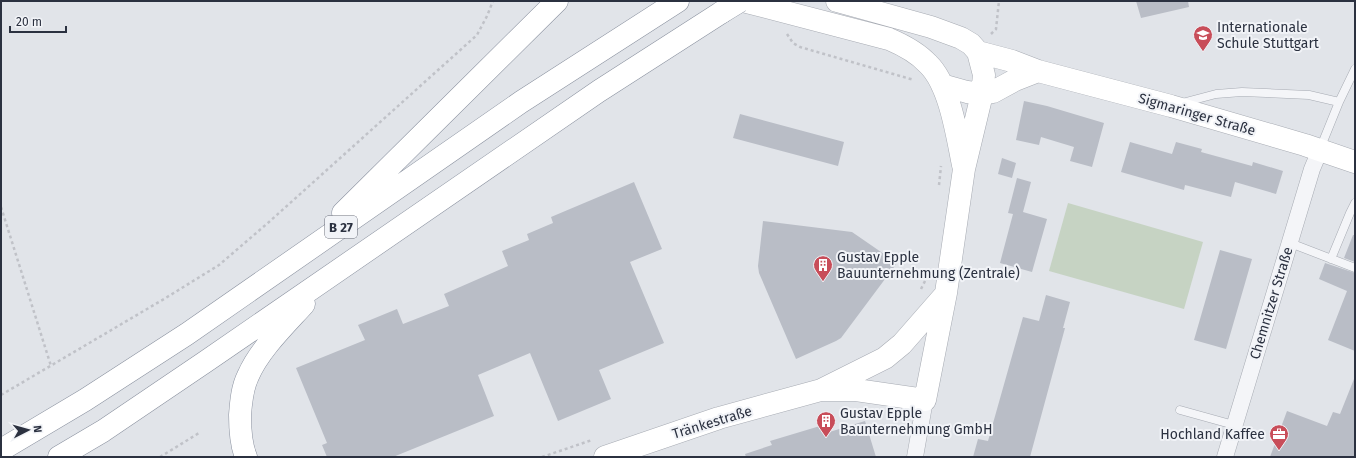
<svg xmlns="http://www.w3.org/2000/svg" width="1356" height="458" viewBox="0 0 1356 458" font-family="'Fira Sans',sans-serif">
<rect width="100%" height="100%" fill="#e1e4e9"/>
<path fill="#c6d3c3" d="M 1068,203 L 1203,242 L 1184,309 L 1049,271 Z"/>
<path fill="#b9bdc6" d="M 1136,1 L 1188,1 L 1189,7 L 1141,18 Z
M 1024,101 L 1047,106 L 1104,123 L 1092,167 L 1070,161 L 1074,147 L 1041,137 L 1039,145 L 1016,140 Z
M 740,114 L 844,142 L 838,166 L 733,138 Z
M 1130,142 L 1172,154 L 1176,142 L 1202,149 L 1201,152 L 1252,166 L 1253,162 L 1283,171 L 1276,194 L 1235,182 L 1231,197 L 1185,185 L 1184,190 L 1121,172 Z
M 1002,158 L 1016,163 L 1012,178 L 998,174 Z
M 1017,178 L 1031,182 L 1023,212 L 1047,219 L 1032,272 L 1000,263 L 1013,214 L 1008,213 Z
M 634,182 L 662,249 L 630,262 L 664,343 L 599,370 L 611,399 L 558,421 L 530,353 L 478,375 L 494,416 L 393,457 L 327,457 L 322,445 L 327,443 L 296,368 L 365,340 L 358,325 L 397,309 L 403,324 L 449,306 L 444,294 L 508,266 L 502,251 L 529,240 L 527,234 L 553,223 L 551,217 Z
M 763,221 L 852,232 L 897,263 L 841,338 L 836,341 L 796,359 L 759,273 L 758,266 Z
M 1353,235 L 1355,235 L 1355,262 L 1344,258 Z
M 1220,250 L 1252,259 L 1226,349 L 1194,340 Z
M 1325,263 L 1355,273 L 1355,351 L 1328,340 L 1347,291 L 1319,279 Z
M 1046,295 L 1070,302 L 1063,328 L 1065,328 L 1030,457 L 973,457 L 978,439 L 988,441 L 1023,317 L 1039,321 Z
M 1354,379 L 1355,379 L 1355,457 L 1270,457 L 1287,411 L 1327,426 L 1333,412 L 1340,414 Z
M 865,421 L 876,457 L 746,457 L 745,454 L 772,445 L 770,441 L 820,426 L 823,434 Z"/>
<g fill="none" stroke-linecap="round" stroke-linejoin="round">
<g stroke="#a7abb3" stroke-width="9">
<path id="lane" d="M 1182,103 L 1216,94 L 1242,92 L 1309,95 L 1339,102
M 1320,149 L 1339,102 L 1355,69
M 1290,243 L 1355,268
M 1331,259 L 1350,213 L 1355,203
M 1180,410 L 1234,425"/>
</g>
<g stroke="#a7abb3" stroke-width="17">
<path id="street" d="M 915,457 L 925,400
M 1225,457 L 1312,169 L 1320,150"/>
</g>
<g stroke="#a7abb3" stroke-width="23">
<path id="secondary" d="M 743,1 L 889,39 C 903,45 917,52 928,64 C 950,85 957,136 963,165
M 837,1 L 931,27 L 961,38 L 971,44 L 978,52 L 1012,61 L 1038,71 L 1171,106 L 1305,145 L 1355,162
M 942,85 L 967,92 L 982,94 L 993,92 L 1015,80 L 1038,71
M 821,390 L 856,390 L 925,400 L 946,293 L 964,169 L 982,94 L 984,75 L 978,52
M 605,457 L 719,418 L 821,390 L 885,358 L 902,344 L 944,296"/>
</g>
<g stroke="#8a919f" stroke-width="23">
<path id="highway" d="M 343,213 L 557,1
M 1,450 L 85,400 L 187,334 L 521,102 L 678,1
M 59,457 L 103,431 L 205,362 L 599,91 L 722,12
M 246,457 C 241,445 240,428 240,415 C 241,402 242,388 248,376 C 259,350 285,325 304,304"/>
</g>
<path stroke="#c0c2c8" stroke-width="2.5" stroke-dasharray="3 3" stroke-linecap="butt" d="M 787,34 L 793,43 L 800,47 L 914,80
M 991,34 L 996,29 L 999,1
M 939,185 L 941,166
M 1,207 L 51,366
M 921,289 L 926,279
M 1,395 L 164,299 L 219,265 L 269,222 L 477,35 L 487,16 L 493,1
M 160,457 L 199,433
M 542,457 L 592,440"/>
<use href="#lane" stroke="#f4f5f8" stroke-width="8"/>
<use href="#street" stroke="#f4f5f8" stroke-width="16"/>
<use href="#secondary" stroke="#fff" stroke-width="22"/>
<use href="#highway" stroke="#fff" stroke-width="22"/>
<g stroke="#8a919f" stroke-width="23" stroke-linecap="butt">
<path id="highway-bridge" d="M 722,12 L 740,1"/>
</g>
<use href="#highway-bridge" stroke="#fff" stroke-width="22"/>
</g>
<defs>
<g id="school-pin" transform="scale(1)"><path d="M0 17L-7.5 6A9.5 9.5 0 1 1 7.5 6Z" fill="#c84d59" stroke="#f1f3f7"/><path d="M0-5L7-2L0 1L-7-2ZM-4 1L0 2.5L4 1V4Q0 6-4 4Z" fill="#fff"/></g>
<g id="building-pin" transform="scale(1)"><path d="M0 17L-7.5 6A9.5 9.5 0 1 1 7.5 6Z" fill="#c84d59" stroke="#f1f3f7"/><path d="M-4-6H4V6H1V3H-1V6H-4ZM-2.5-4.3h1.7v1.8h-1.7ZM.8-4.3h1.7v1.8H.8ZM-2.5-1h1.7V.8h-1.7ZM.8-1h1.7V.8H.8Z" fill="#fff"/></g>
<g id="office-pin" transform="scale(1)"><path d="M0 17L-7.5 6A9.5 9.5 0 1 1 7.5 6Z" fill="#c84d59" stroke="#f1f3f7"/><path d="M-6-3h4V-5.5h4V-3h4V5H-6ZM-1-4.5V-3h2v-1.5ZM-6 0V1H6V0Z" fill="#fff"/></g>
</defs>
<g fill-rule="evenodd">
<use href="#school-pin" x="1203" y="35"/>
<use href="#building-pin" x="823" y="265"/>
<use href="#building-pin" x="826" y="421"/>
<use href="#office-pin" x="1279" y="434"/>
</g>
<g text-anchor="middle" stroke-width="4" stroke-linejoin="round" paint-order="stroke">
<rect fill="#f1f3f7" stroke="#666b77" stroke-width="1" x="325" y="216" width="32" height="22" rx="3"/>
<g font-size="13" font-weight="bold" fill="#2b3140">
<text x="341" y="232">B 27</text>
</g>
<g font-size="14" fill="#2b3140" stroke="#f1f3f7" text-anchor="start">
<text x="1217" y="32">Internationale<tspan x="1217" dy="16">Schule Stuttgart</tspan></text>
<text x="837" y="262">Gustav Epple<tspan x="837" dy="16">Bauunternehmung (Zentrale)</tspan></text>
<text x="840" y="418">Gustav Epple<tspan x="840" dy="16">Baunternehmung GmbH</tspan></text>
<text x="1265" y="439" text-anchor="end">Hochland Kaffee</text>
</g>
<g font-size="14" fill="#2b3140" stroke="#f1f3f7">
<text transform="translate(1197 114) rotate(16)" y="5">Sigmaringer Straße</text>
<text transform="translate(1271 303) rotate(-73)" y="5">Chemnitzer Straße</text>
<text transform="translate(712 422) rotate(-17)" y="5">Tränkestraße</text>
</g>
</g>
<rect width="1356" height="458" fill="none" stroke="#2b3140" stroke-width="4"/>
<g transform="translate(28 430) rotate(84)" stroke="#f1f3f7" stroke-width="3" paint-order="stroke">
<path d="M0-3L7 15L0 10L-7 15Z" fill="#2b3140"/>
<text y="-6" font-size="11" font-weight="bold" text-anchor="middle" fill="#2b3140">N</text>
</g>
<path d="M10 26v6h56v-6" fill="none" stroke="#2b3140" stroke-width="2"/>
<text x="16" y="26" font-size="12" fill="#2b3140" stroke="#f1f3f7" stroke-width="3" paint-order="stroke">20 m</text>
</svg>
